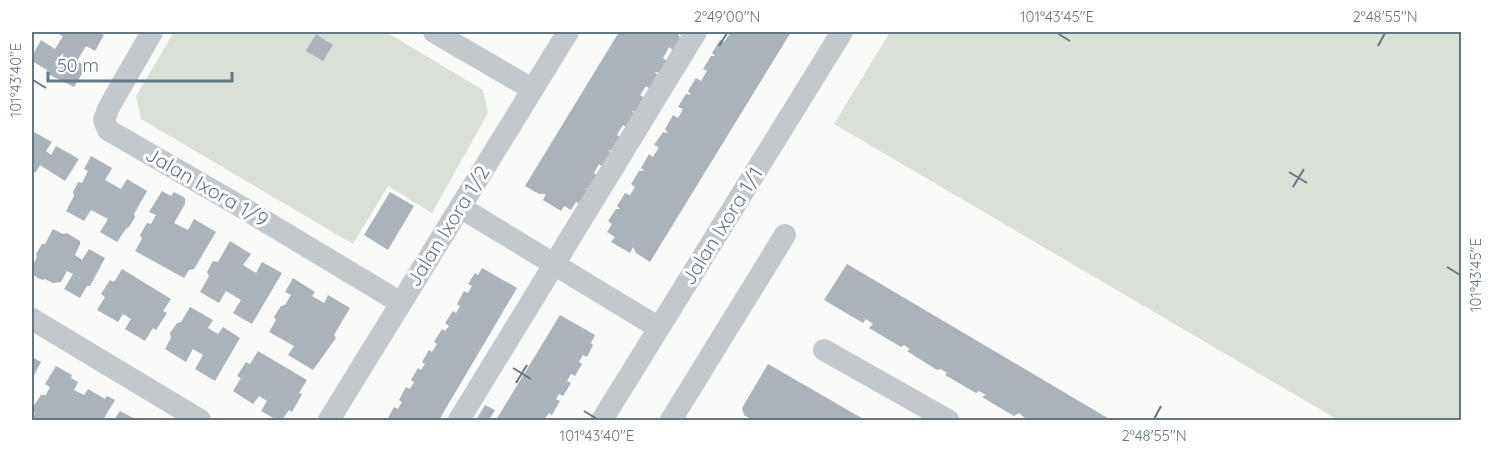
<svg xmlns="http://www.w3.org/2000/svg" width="1493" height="452" viewBox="0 0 1493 452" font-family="Quicksand,sans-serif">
<rect width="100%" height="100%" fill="#fafaf8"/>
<path fill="#dadfd7" d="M 174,32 L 386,32 L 483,90 L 488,113 L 432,213 L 388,186 L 353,244 L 141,119 L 136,96 Z
M 890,32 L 1461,32 L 1461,420 L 1338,420 L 834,124 Z"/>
<path fill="#aab3b9" d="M 55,32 L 97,32 L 104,35 L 95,51 L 86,46 L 77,61 L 86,67 L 74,87 L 46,73 L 47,70 L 32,61 L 32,56 L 41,40 L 55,49 L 63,36 Z
M 619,32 L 684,32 L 682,35 L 678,34 L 680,38 L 673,50 L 669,47 L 663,58 L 667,61 L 660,73 L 655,72 L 658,76 L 650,89 L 646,86 L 640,95 L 645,98 L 637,112 L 632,111 L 635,115 L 627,128 L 623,125 L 617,135 L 621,137 L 613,150 L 609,150 L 611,154 L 603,167 L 599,164 L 594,173 L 598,176 L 590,189 L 586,188 L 588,192 L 581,205 L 576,202 L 571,210 L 564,206 L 561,211 L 543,200 L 546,194 L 539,194 L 525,186 Z
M 731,32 L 791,32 L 650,262 L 636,253 L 633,247 L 630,253 L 611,242 L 615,237 L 607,232 L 612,224 L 608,221 L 616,209 L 620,209 L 617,206 L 625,193 L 630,195 L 635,187 L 631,184 L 639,171 L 644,171 L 641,168 L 649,154 L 653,157 L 659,147 L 654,145 L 663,132 L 668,133 L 665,129 L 673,115 L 678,118 L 683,109 L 678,107 L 686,94 L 691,95 L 688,91 L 696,78 L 701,81 L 707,71 L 703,69 L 711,56 L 715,56 L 712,53 L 720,40 L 724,42 Z
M 316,34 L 333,45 L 323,61 L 306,51 Z
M 32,131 L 52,142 L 46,151 L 51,155 L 56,146 L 79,159 L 65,181 L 40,165 L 36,172 L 32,172 Z
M 91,156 L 112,168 L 105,180 L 121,189 L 127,179 L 147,191 L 134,214 L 135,217 L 129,227 L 126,229 L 117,242 L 100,232 L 108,219 L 91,210 L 84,221 L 66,211 L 74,196 L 73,192 L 78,182 L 82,183 L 88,171 L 84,169 Z
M 162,191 L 171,196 L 174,192 L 185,198 L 185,204 L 174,223 L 188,230 L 194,219 L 216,232 L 194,269 L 189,270 L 184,278 L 135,251 L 142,239 L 140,235 L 147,223 L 151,224 L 156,215 L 149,212 Z
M 390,192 L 414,206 L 388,250 L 364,235 Z
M 53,229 L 63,234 L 67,233 L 80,241 L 80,244 L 75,255 L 82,260 L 89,249 L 105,258 L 90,286 L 87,286 L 80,298 L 64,289 L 73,274 L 67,271 L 61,282 L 53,283 L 45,279 L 42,280 L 33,275 L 32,271 L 32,267 L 37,257 L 36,254 L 42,244 L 45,244 Z
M 230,241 L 251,254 L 243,265 L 256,273 L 262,262 L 282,273 L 252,324 L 233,313 L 241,300 L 226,291 L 219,303 L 200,292 L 209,276 L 207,272 L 213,261 L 218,262 Z
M 847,264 L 1111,420 L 1021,420 L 1025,418 L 1019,413 L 1014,416 L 982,397 L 986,395 L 979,391 L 976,393 L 945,375 L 947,373 L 941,369 L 937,370 L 907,351 L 910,349 L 904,345 L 901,347 L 869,328 L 873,324 L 866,319 L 863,323 L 824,300 Z
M 482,268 L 517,288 L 439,420 L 392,420 L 388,418 L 394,407 L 398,409 L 402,402 L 399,400 L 406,387 L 410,389 L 414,382 L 411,380 L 418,368 L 421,370 L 425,364 L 422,362 L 429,350 L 432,352 L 437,344 L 434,342 L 442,329 L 445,331 L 449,326 L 445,323 L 453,311 L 456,313 L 460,306 L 457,304 L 464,291 L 468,293 L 472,286 L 468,284 L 475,273 L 478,275 Z
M 122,269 L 171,299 L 163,311 L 167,313 L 156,330 L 153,328 L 145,341 L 125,329 L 131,319 L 123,314 L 118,322 L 97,310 L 105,297 L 101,294 L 110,280 L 114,282 Z
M 293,278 L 315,292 L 312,296 L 324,303 L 328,295 L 350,308 L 334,335 L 336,338 L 313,370 L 288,355 L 294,346 L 269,332 L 276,320 L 274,317 L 281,306 L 285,305 L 291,295 L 285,292 Z
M 190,307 L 213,320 L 208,328 L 218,334 L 223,327 L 240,338 L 215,381 L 195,369 L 203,355 L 193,349 L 186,362 L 165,349 L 171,338 L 170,333 L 177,323 L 181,322 Z
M 560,315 L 595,335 L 591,343 L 593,345 L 587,357 L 583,355 L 579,362 L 582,364 L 575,376 L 571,374 L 567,381 L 571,383 L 563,396 L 559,394 L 556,399 L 560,401 L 552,415 L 549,413 L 544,420 L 496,420 Z
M 258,351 L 307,380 L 299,393 L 302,394 L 292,412 L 289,410 L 282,420 L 277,420 L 261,411 L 267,401 L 259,396 L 253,404 L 233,391 L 241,378 L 237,376 L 246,362 L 250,364 Z
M 32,357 L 41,362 L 32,379 Z
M 768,364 L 865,420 L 752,420 L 744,415 L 742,408 Z
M 56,366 L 72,375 L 71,378 L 78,382 L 74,390 L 84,395 L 88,389 L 105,399 L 107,396 L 115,400 L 103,420 L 98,418 L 97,420 L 32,420 L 35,413 L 32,408 L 41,395 L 46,395 L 50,387 L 45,384 Z
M 485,405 L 495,410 L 489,420 L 476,420 Z
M 120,411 L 137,420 L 114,420 Z"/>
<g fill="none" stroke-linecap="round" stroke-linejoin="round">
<path stroke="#c3c8cc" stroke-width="22" d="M 152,32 L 109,107 L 104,120 L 108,130 L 238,205 L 401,303
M 434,32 L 532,89
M 460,207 L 659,328
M 32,319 L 200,420
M 824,350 L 948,420
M 329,420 L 568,32
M 459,420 L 696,32
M 602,420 L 842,32
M 671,420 L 785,235"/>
</g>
<path fill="none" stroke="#657683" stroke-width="2" d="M 1057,33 L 1070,41M 719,46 L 727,33M 1378,46 L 1385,33M 33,80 L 46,88M 1289,172 L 1307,183M 1293,187 L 1304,169M 1447,267 L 1460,275M 513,368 L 531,379M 516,383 L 527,365M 584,411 L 597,419M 1154,419 L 1161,406"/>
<g text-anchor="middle" stroke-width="6" stroke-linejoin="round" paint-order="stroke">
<g font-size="20" fill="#657683" stroke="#fff">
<text transform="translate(207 187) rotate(30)" y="7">Jalan Ixora 1/9</text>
<text transform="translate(448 226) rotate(-58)" y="7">Jalan Ixora 1/2</text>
<text transform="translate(722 226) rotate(-58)" y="7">Jalan Ixora 1/1</text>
</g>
</g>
<rect width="1493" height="452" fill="none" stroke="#ffffff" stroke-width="66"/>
<path d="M48 72v9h184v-9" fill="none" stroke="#657683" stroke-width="3"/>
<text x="57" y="72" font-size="18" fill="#657683" stroke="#ffffff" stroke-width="4.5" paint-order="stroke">50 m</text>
<rect x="33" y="33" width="1427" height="386" fill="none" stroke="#657683" stroke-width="2"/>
<g font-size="15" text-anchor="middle" fill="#657683">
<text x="727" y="22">2°49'00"N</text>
<text x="1057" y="22">101°43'45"E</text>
<text x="1385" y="22">2°48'55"N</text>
<text transform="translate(16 80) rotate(-90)" y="5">101°43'40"E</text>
<text transform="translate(1476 275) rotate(-90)" y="5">101°43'45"E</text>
<text x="597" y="441">101°43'40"E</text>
<text x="1154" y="441">2°48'55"N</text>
</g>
</svg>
